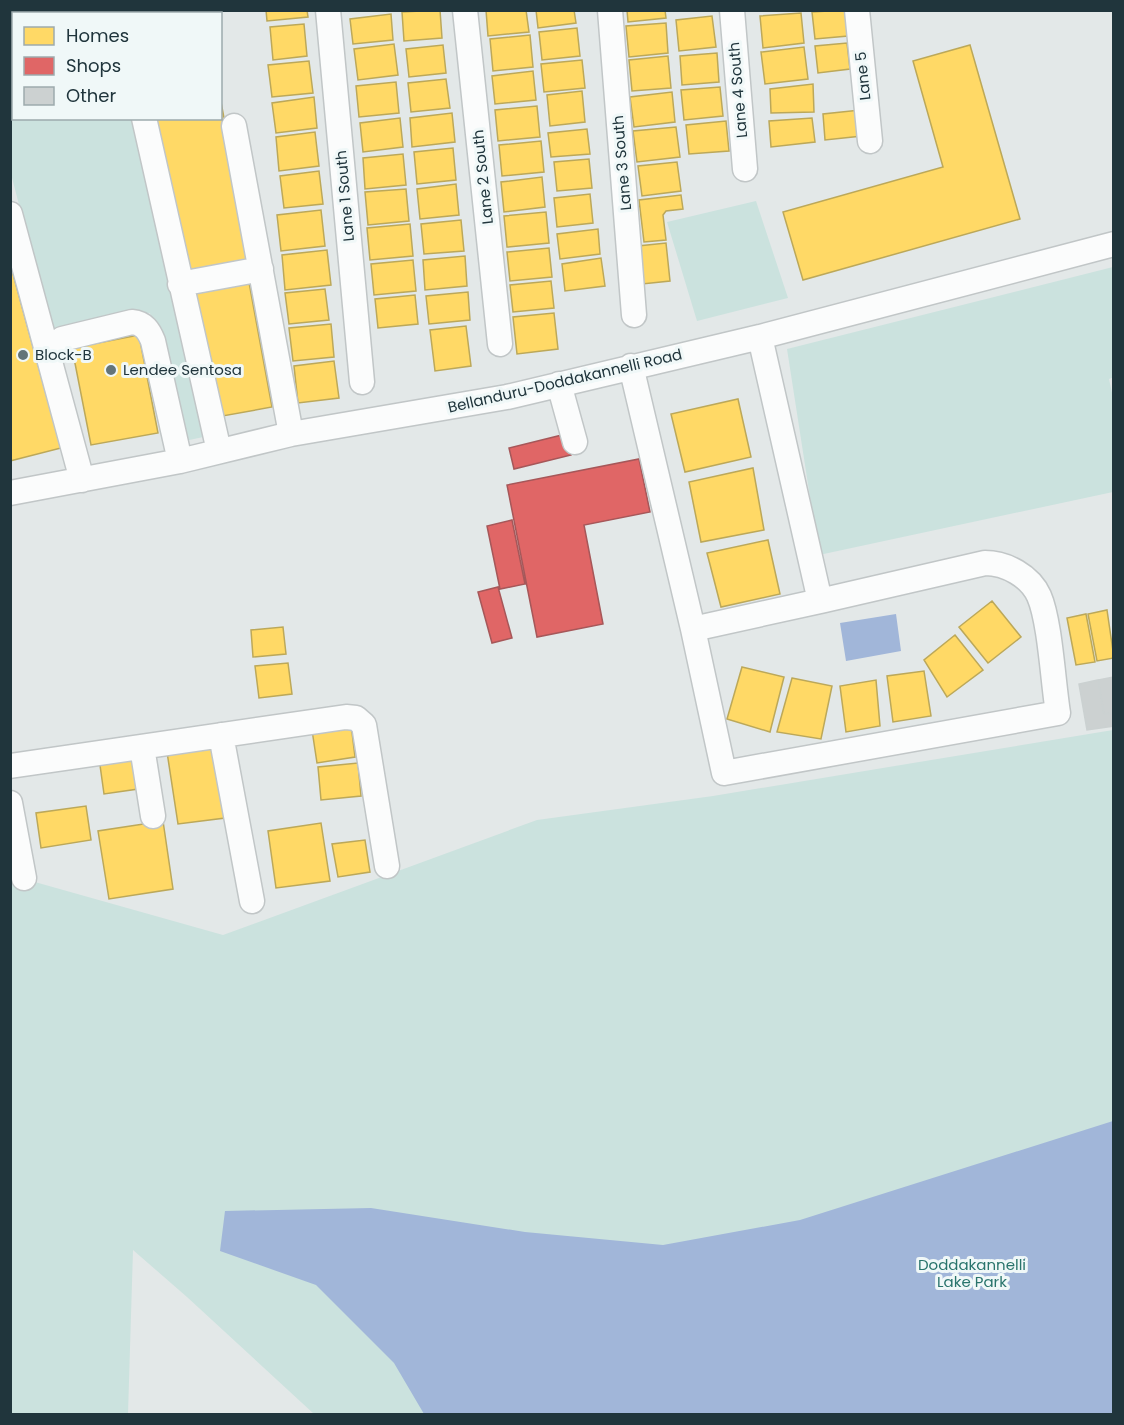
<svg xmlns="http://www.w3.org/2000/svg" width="1124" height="1425" viewBox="0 0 1124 1425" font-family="Poppins,sans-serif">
<rect width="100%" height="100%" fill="#e3e8e8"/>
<path fill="#cbe2de" d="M 10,11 L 106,11 L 106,13 L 14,14 L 14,118 L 131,119 L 208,436 L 180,442 L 150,313 L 53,334 L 11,174 Z
M 756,201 L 788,298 L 697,321 L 667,222 Z
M 1113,267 L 1114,377 L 1109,379 L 1114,402 L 1113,492 L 819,555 L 787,349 Z
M 1113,730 L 1113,1414 L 314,1414 L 187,1297 L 133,1250 L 128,1414 L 11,1414 L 10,875 L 223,935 L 537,820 L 713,796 Z"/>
<path fill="#a1b6d9" d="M 896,614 L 901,651 L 846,661 L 840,623 Z
M 1113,1121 L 1113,1414 L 424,1414 L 394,1363 L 316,1285 L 220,1251 L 225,1211 L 371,1208 L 525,1232 L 663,1245 L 800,1220 Z"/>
<path fill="#ffd966" stroke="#bca859" stroke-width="1.5" d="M 266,10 L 307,10 L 308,17 L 267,21 Z
M 440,10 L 442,38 L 404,41 L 402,12 Z
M 486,10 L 526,10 L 529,32 L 488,36 Z
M 536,10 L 574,10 L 576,23 L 538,28 Z
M 627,10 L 665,10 L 666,18 L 628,22 Z
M 845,10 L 848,36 L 815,39 L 812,12 Z
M 801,13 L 804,43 L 763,48 L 760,16 Z
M 391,14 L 393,40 L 353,44 L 350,19 Z
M 712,16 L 716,47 L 679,51 L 676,20 Z
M 666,23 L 668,53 L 629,57 L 626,26 Z
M 304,24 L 307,56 L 273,60 L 270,27 Z
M 577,28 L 580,56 L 542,60 L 539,32 Z
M 530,35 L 533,67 L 493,71 L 490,39 Z
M 847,43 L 850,69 L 818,73 L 815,46 Z
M 394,44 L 398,75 L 358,80 L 354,49 Z
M 443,45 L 446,73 L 409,77 L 406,49 Z
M 970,45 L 1020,219 L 803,280 L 783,212 L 943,167 L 913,61 Z
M 804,47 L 808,79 L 765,84 L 761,52 Z
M 717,53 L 719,82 L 682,85 L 680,56 Z
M 668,56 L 671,88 L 632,91 L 629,60 Z
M 582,60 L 585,88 L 544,92 L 541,64 Z
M 309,61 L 313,93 L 272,97 L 268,65 Z
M 533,71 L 536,100 L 495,104 L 492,76 Z
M 446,79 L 450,108 L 411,112 L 408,83 Z
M 396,82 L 399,113 L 359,117 L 356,86 Z
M 813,84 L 814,112 L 771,113 L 770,89 Z
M 720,87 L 723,116 L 684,120 L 681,90 Z
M 582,91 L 585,122 L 550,126 L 547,95 Z
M 672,92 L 675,122 L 634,127 L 630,97 Z
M 220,97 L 251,260 L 185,273 L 156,118 L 220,118 Z
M 314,97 L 317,128 L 276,133 L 272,103 Z
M 537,106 L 540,137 L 498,141 L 495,110 Z
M 860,110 L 862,136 L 825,140 L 823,114 Z
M 452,113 L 455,142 L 412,147 L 410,118 Z
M 400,118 L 403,147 L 363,152 L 360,123 Z
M 812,118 L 815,142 L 771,147 L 769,121 Z
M 726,121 L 729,151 L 689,154 L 686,125 Z
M 676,127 L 680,157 L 637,162 L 633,131 Z
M 587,129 L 590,154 L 551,157 L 548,133 Z
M 315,132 L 319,166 L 279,171 L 276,137 Z
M 541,141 L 544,172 L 502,176 L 499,145 Z
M 453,148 L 456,180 L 417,184 L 414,152 Z
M 403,154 L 406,185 L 365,189 L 363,158 Z
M 589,159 L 592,188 L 557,191 L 554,162 Z
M 677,162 L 681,191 L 642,196 L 638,166 Z
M 319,171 L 323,204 L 284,208 L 280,176 Z
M 542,177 L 545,207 L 504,212 L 501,182 Z
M 456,184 L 459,215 L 420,219 L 417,189 Z
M 406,189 L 409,221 L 368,225 L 365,192 Z
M 590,194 L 593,223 L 557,227 L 554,198 Z
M 681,195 L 683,209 L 666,211 L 663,215 L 666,240 L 644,242 L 639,200 Z
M 321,210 L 325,246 L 281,251 L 277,215 Z
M 546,212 L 549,243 L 507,247 L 504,216 Z
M 461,220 L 464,251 L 424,254 L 421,224 Z
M 410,224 L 413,256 L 370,260 L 367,228 Z
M 598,229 L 600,254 L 560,259 L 557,234 Z
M 666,243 L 670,281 L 642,284 L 638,246 Z
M 549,248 L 552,277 L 510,281 L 507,252 Z
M 327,250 L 331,285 L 285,290 L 282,255 Z
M 465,256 L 467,286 L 425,290 L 423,260 Z
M 601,258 L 605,286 L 565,291 L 562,264 Z
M 413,260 L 416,291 L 374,295 L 371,264 Z
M 10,263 L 61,448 L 10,461 Z
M 248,277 L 272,407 L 217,417 L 193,287 Z
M 551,281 L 554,308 L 513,312 L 510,285 Z
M 325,289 L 329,320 L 289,324 L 285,293 Z
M 468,292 L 470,320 L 429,324 L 426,296 Z
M 415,295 L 418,324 L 378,328 L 375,299 Z
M 554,313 L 558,349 L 517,354 L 513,317 Z
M 331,324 L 334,357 L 293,361 L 289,328 Z
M 466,326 L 471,366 L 435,371 L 430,330 Z
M 139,335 L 158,433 L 91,445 L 72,348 Z
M 334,361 L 339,398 L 298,403 L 294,366 Z
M 738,399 L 751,457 L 685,472 L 671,414 Z
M 753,468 L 764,530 L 701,542 L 689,482 Z
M 768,540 L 780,594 L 721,607 L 707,553 Z
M 992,601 L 1021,637 L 988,663 L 959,627 Z
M 1107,610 L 1114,658 L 1097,661 L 1088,614 Z
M 1086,614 L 1095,662 L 1076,665 L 1067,618 Z
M 283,627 L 286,654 L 253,657 L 251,630 Z
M 955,635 L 983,670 L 947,697 L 924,660 Z
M 288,663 L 292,694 L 259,698 L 255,666 Z
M 742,667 L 784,677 L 770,732 L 727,719 Z
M 924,671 L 931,716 L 893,722 L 887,676 Z
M 792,678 L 832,686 L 821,739 L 777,732 Z
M 876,680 L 880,726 L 846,732 L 840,686 Z
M 351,724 L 355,757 L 317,763 L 312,730 Z
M 214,745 L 225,818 L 178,824 L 167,752 Z
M 133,753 L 138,789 L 104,794 L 99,758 Z
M 358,763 L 361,796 L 321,800 L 318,767 Z
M 86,806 L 91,840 L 41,848 L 36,813 Z
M 163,821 L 173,889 L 109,899 L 98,831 Z
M 321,823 L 330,881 L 276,888 L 268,831 Z
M 365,840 L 370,872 L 338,877 L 332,844 Z"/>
<path fill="#e06666" stroke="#a65759" stroke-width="1.5" d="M 566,434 L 571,455 L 514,469 L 509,448 Z
M 639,459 L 650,512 L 584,525 L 603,624 L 537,637 L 507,485 Z
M 512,520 L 525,584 L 500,589 L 487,526 Z
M 498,587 L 512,638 L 492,643 L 478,592 Z"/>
<path fill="#ccd1d1" stroke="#cbd1d1" stroke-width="1.5" d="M 1114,677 L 1114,713 L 1104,714 L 1098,680 Z
M 1098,680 L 1104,714 L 1114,713 L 1114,726 L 1087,730 L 1079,684 Z"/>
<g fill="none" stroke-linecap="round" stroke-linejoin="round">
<g stroke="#c1c6c7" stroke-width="27">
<path id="minor" d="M 328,10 L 362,382
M 465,10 L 500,344
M 610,10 L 634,315
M 732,10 L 745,169
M 857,10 L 870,141
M 144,118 L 219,451
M 234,126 L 291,434
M 10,214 L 82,480
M 180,284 L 261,269
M 62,339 L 132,322 C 144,323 149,331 153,341 L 180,461
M 631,366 L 693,629 L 724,773 L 1058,713 C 1053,682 1050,621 1039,596 C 1030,576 1006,563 985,563 L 820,601 L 760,337
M 559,384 L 575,442
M 10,493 L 180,461 L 291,434 L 507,397 L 760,337 L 1114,244
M 693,629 L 820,601
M 221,735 L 252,901
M 142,747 L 153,816
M 10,766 L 346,717 L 356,718 L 364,725 L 387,866
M 10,803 L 24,878"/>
</g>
<use href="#minor" stroke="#fbfcfc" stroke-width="24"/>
</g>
<g fill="#647478" stroke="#f0f8f8" stroke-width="2">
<circle cx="23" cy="355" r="6"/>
<circle cx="111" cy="370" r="6"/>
</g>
<g text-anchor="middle" stroke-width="6" stroke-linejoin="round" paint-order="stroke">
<g font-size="15" fill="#20353c" stroke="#f0f8f8">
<text transform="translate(863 76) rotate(-96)" y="5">Lane 5</text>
<text transform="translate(738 90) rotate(-95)" y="5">Lane 4 South</text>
<text transform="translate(622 163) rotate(-95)" y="5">Lane 3 South</text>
<text transform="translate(483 177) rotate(-96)" y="5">Lane 2 South</text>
<text transform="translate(345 196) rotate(-95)" y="5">Lane 1 South</text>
<text transform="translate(565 381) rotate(-13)" y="5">Bellanduru-Doddakannelli Road</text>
</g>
<g font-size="15" fill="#20353c" stroke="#f0f8f8" text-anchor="start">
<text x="35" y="360">Block-B</text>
<text x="123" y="375">Lendee Sentosa</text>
</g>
<g font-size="15" fill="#29746c" stroke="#f0f8f8">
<text x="972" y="1270">Doddakannelli<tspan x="972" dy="17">Lake Park</tspan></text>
</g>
</g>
<rect width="1124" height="1425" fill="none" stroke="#20353c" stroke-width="24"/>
<rect x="12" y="12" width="210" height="108" fill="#f0f8f8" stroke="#9daaad" stroke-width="1.5"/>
<rect x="24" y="27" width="30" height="18" fill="#ffd966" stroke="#9daaad" stroke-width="1.5"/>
<text x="66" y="42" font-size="18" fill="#20353c">Homes</text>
<rect x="24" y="57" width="30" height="18" fill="#e06666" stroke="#9daaad" stroke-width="1.5"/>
<text x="66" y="72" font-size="18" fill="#20353c">Shops</text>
<rect x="24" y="87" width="30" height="18" fill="#ccd1d1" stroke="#9daaad" stroke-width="1.5"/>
<text x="66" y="102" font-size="18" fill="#20353c">Other</text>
</svg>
